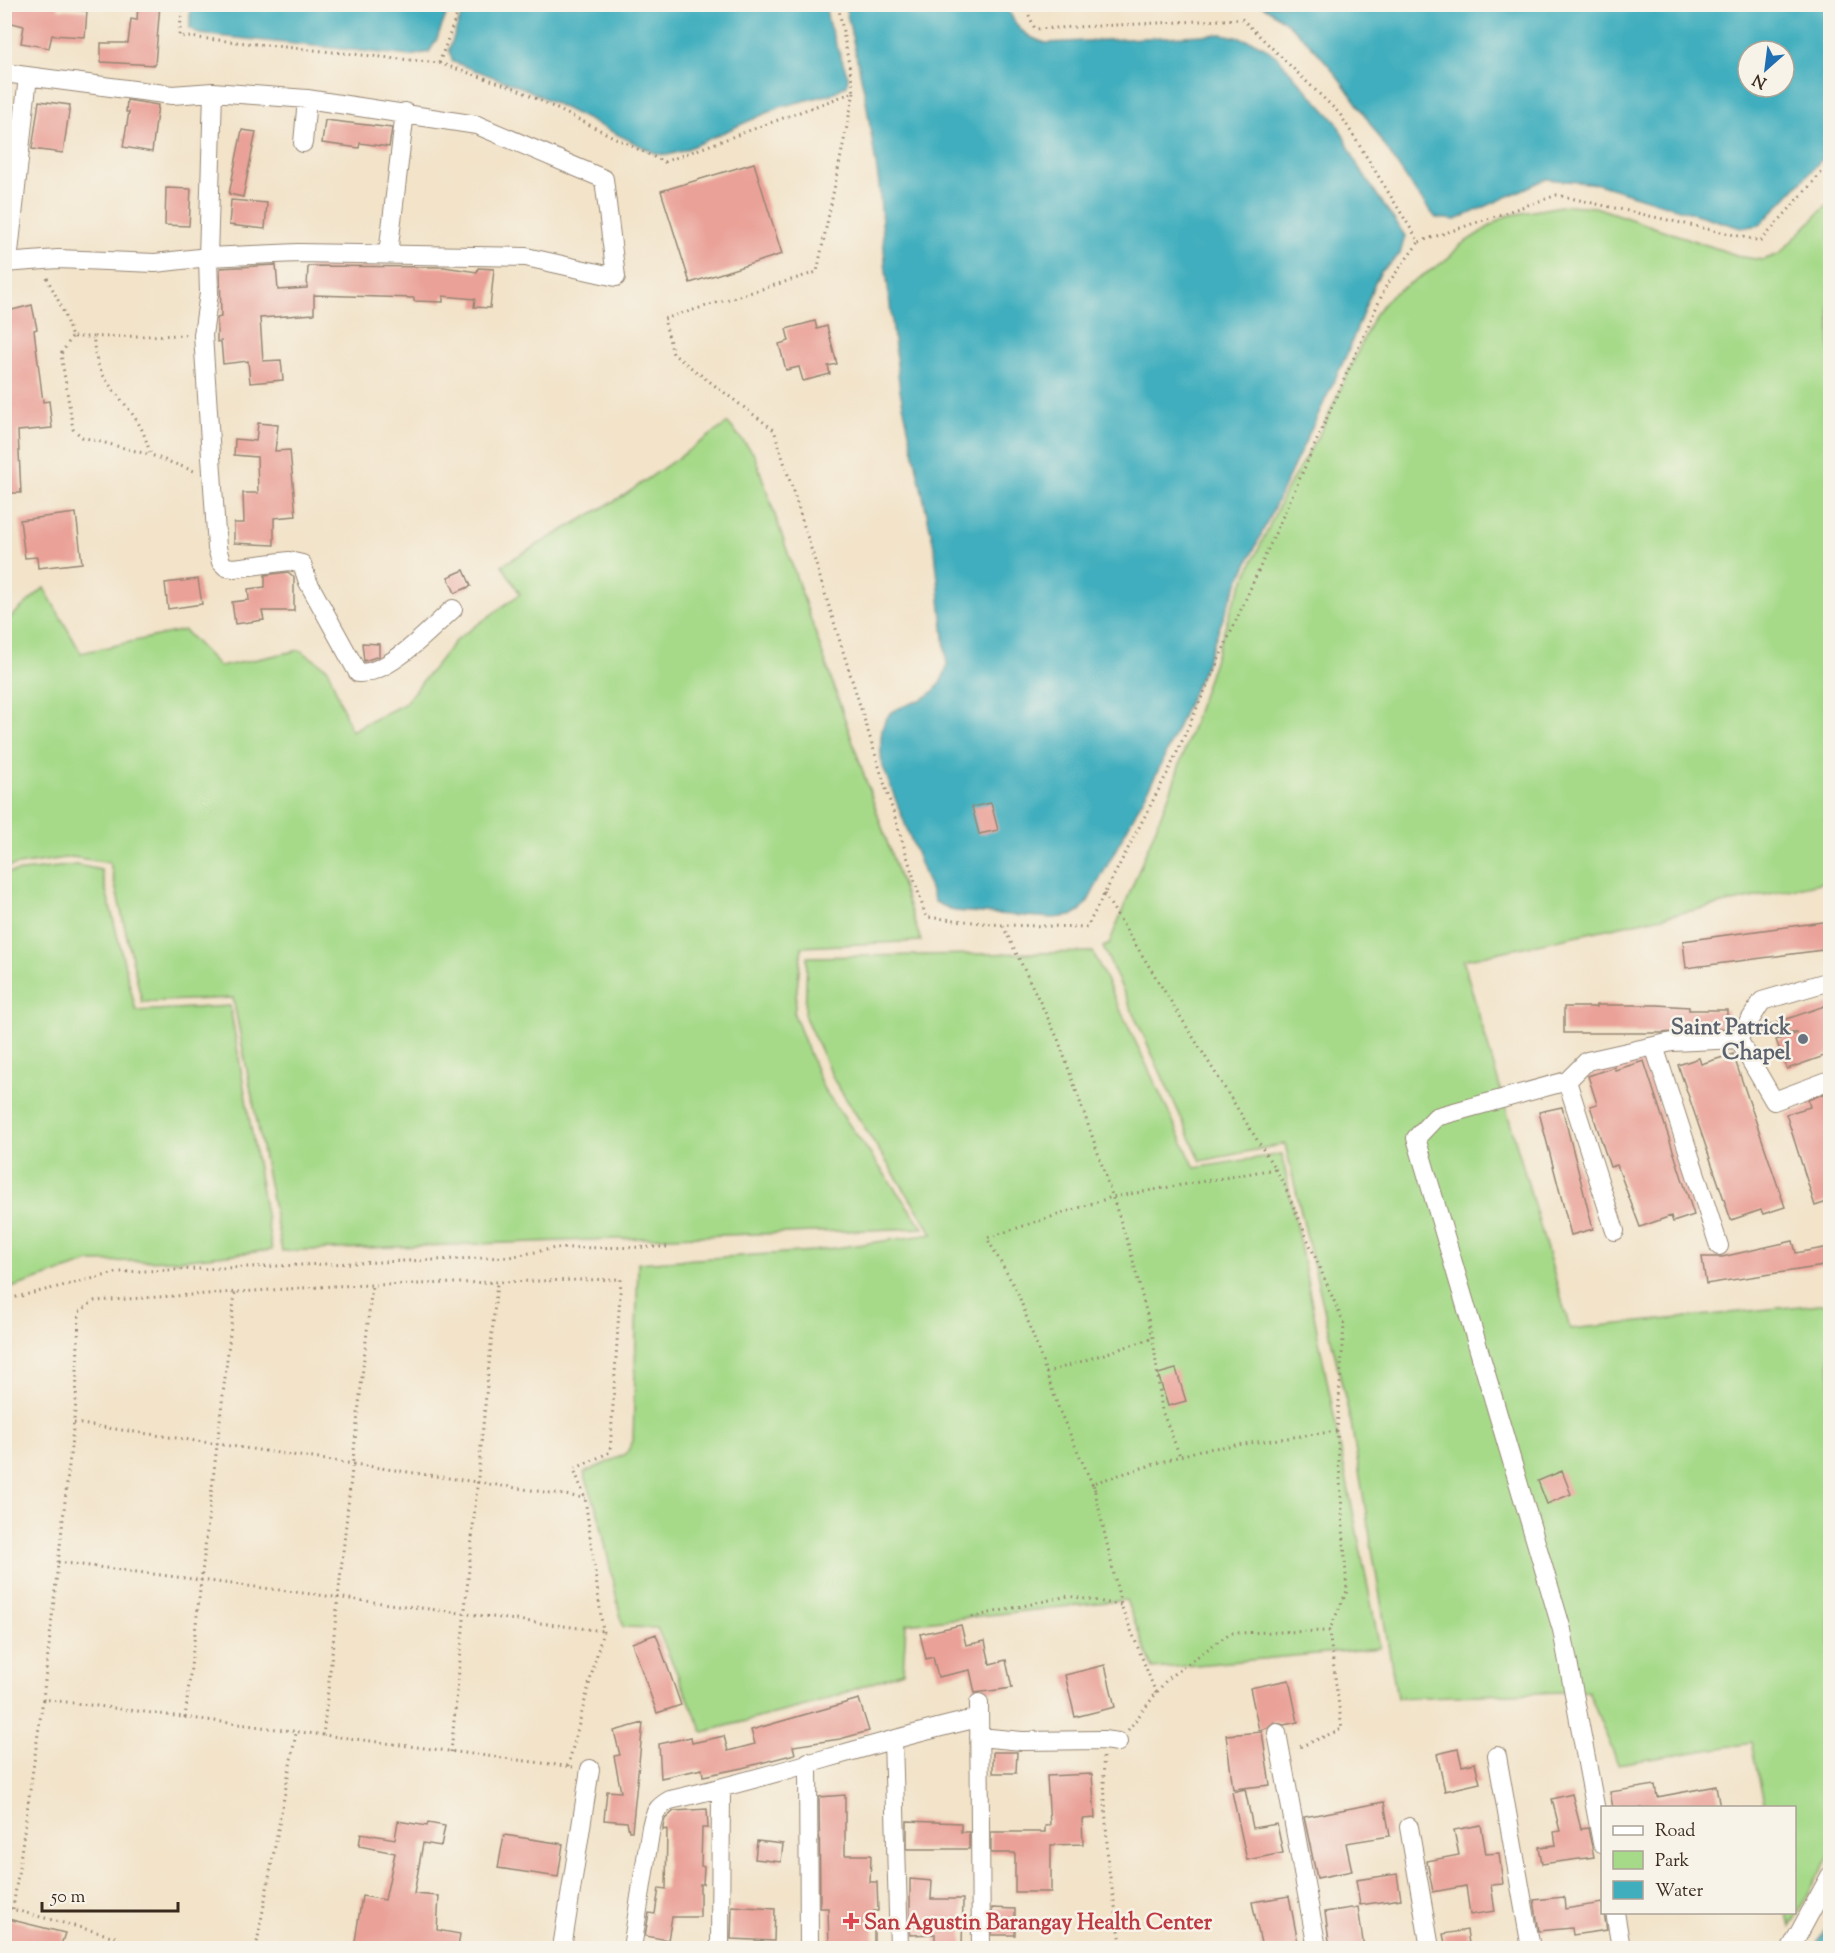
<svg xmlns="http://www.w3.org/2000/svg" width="1835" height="1953" viewBox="0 0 1835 1953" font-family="'Sorts Mill Goudy',serif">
<rect width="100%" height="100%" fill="#f7f3e8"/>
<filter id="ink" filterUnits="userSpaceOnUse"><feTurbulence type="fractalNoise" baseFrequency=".0167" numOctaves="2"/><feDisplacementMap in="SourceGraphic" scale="12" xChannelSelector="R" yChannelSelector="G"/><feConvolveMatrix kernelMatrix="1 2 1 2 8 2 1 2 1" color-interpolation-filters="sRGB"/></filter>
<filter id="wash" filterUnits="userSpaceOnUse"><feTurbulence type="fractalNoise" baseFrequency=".008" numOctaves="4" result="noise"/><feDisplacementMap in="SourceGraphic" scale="24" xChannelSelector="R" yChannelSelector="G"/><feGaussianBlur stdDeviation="1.35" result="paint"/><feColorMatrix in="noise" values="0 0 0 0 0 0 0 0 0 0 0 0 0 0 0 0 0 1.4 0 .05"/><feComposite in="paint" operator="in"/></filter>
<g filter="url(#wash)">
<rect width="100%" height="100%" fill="#f2e3c9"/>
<path fill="#a6da89" stroke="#708254" stroke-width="1.5" d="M 1830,202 L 1830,881 L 1463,960 L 1570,1329 L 1830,1303 L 1830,1854 L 1790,1927 L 1787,1913 L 1794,1912 L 1794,1808 L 1765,1807 L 1751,1743 L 1618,1764 L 1588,1691 L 1397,1698 L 1351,1423 L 1285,1144 L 1201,1161 L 1103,947 L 1109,944 L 1173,785 L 1232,606 L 1286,490 L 1321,431 L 1375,314 L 1391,295 L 1433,269 L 1449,258 L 1459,246 L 1506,216 L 1567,205 L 1595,207 L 1742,257 L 1763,260 L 1779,254 Z
M 728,423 L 754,454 L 921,941 L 802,947 L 794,1014 L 823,1088 L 923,1228 L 282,1251 L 233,998 L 142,1002 L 110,863 L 72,857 L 5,867 L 5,622 L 44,588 L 81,653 L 184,630 L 220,667 L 300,650 L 328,669 L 351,731 L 404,704 L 456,640 L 520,594 L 502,565 L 623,496 Z
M 77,865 L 101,870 L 136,1011 L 230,1006 L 272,1250 L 179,1260 L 90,1262 L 5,1290 L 5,873 Z
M 1093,952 L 1195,1168 L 1282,1154 L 1380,1648 L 1153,1669 L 1126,1600 L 906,1624 L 903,1672 L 813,1704 L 703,1732 L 657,1628 L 623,1627 L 599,1516 L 584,1473 L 626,1454 L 633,1441 L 638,1263 L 814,1251 L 933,1234 L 835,1082 L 805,1017 L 807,957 Z"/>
<path fill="#41aebe" stroke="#3e6c6e" stroke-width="1.5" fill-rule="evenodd" d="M 190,5 L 190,4 L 450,5 L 436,41 L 429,52 L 410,56 L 199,34 L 190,28 Z
M 465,5 L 826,5 L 828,22 L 848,76 L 847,85 L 831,94 L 780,107 L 682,151 L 668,155 L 657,154 L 526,89 L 453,62 L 449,50 Z
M 845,5 L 1007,5 C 1014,26 1024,37 1046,43 L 1223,34 L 1252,41 L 1264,47 L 1277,57 L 1337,123 L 1359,168 L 1405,236 L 1400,254 L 1381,272 L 1375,282 L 1347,354 L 1230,600 L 1206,663 L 1158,771 L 1088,901 L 1080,911 L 1071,916 L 1053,918 L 954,911 L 935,902 L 882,764 C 871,677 930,729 947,666 L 935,551 L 900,391 L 885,262 L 879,184 L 865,95 Z
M 1261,5 L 1830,5 L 1830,151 L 1760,225 L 1741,228 L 1598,184 L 1546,179 L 1456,220 L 1436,218 C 1377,148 1343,54 1261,5 ZM 1748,51 L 1784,51 L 1784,87 L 1748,87 Z
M 1830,1922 L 1830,1948 L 1813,1948 Z"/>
<g id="blocks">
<path fill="#eaa198" d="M 4,4 L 59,4 L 58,9 L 87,11 L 85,37 L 52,35 L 49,48 L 21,43 L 24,26 L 4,21 Z
M 138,4 L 160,4 L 155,65 L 101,62 L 101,43 L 128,43 L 131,19 L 137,20 Z
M 127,100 L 158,105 L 152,152 L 123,147 L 129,112 L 126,112 Z
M 39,101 L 70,105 L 63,153 L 32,149 Z
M 325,120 L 392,128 L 389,147 L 360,143 L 359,148 L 322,143 Z
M 242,130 L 256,132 L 243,197 L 229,194 Z
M 754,163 L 782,254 L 690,283 L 661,191 Z
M 166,188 L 191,189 L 189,226 L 165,225 Z
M 231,200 L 267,203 L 265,229 L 229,225 Z
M 276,265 L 278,290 L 307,288 L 308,266 L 444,267 L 477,272 L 478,268 L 494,269 L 490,308 L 474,307 L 475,299 L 443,296 L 443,302 L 414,301 L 414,298 L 314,295 L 314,314 L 260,318 L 263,361 L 281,360 L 283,380 L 250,383 L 248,361 L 223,364 L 221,341 L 217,342 L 217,318 L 221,317 L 220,268 Z
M 32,305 L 37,329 L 34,330 L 43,402 L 49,401 L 52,428 L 18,431 L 21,493 L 4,493 L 4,312 Z
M 815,321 L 817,329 L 827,326 L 837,364 L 828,366 L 830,374 L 803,381 L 799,367 L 786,370 L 779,344 L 789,341 L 786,329 Z
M 258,423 L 278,425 L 275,451 L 290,450 L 296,516 L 274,518 L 274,545 L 234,543 L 234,523 L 244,523 L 243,493 L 258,493 L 257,457 L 234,455 L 235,439 L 256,441 Z
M 76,513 L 82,563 L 38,568 L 37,557 L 25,558 L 20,520 Z
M 464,570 L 471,586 L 455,593 L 448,577 Z
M 288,572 L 294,577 L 294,611 L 262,611 L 264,620 L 235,624 L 232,602 L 249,600 L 248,589 L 265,587 L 265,575 Z
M 198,579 L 202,604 L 168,609 L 165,583 Z
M 362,643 L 379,644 L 379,656 L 364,661 Z
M 991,803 L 998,830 L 979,834 L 972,807 Z
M 1830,921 L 1830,949 L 1686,968 L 1683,941 Z
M 1830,1004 L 1830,1054 L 1787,1069 L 1776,1040 L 1798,1033 L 1756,1032 L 1758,1029 Z
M 1596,1005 L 1657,1005 L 1689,1007 L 1689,1010 L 1727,1010 L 1727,1028 L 1661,1033 L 1564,1033 L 1564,1007 L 1596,1007 Z
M 1733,1054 L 1785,1207 L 1763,1214 L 1761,1210 L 1731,1220 L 1678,1065 L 1699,1058 L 1701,1064 Z
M 1644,1061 L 1694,1215 L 1673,1222 L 1671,1216 L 1640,1227 L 1617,1165 L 1610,1167 L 1590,1106 L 1597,1104 L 1588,1076 L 1614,1067 L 1615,1070 Z
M 1826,1093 L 1830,1106 L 1830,1201 L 1815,1206 L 1786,1114 L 1810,1107 L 1808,1100 Z
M 1562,1107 L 1593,1229 L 1571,1235 L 1539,1112 Z
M 1793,1241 L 1796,1253 L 1830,1247 L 1830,1265 L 1706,1284 L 1702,1257 L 1722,1257 Z
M 1176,1369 L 1186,1401 L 1168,1406 L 1158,1374 Z
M 1562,1471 L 1571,1494 L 1547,1504 L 1538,1481 Z
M 961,1625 L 966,1645 L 985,1641 L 990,1664 L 1006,1660 L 1012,1688 L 975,1693 L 970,1670 L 938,1677 L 933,1657 L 926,1659 L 920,1634 Z
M 656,1634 L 681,1705 L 657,1713 L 632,1643 Z
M 1105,1665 L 1115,1707 L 1075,1717 L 1065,1675 Z
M 1289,1680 L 1298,1722 L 1284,1725 L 1274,1722 L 1267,1728 L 1259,1730 L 1250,1688 Z
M 859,1699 L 869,1731 L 840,1739 L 793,1746 L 795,1754 L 742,1768 L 703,1776 L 702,1769 L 661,1778 L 659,1744 L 691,1737 L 692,1743 L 724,1736 L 728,1751 L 755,1744 L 751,1730 Z
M 643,1723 L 632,1831 L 629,1831 L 627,1822 L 604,1820 L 607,1791 L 621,1792 L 614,1756 L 620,1755 L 614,1731 Z
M 1262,1732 L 1270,1785 L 1233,1789 L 1226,1735 Z
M 1458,1749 L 1462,1766 L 1475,1763 L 1480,1783 L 1445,1791 L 1437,1754 Z
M 993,1752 L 1017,1752 L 1016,1773 L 993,1773 Z
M 1092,1774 L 1095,1818 L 1082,1819 L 1083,1844 L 1051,1845 L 1051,1892 L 1015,1892 L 1015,1853 L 991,1853 L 991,1832 L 1045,1832 L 1045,1826 L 1050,1825 L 1047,1776 Z
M 1655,1785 L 1657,1797 L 1716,1786 L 1720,1808 L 1613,1808 L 1610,1792 Z
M 1245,1789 L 1253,1828 L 1277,1824 L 1283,1853 L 1247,1860 L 1232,1792 Z
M 1572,1794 L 1581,1829 L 1588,1828 L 1594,1857 L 1542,1864 L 1539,1847 L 1556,1845 L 1554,1832 L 1560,1831 L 1552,1799 Z
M 845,1795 L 845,1855 L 871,1855 L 870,1882 L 877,1882 L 878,1911 L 874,1911 L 874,1948 L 829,1948 L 828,1908 L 820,1908 L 819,1797 Z
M 1384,1802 L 1390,1836 L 1346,1843 L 1352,1871 L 1317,1878 L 1304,1817 Z
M 707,1809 L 708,1828 L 702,1828 L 701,1866 L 704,1867 L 703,1884 L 700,1884 L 700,1917 L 672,1917 L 668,1940 L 645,1936 L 649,1913 L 655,1914 L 659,1888 L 666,1889 L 667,1829 L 663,1830 L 663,1826 L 665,1819 L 674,1811 Z
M 398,1821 L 427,1826 L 428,1823 L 445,1826 L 441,1846 L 423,1843 L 414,1894 L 439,1896 L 437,1930 L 460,1934 L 458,1948 L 354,1948 L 362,1896 L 385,1900 L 395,1853 L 359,1846 L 361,1833 L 395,1839 Z
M 907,1821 L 961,1823 L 961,1832 L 969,1832 L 969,1849 L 907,1849 Z
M 1481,1825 L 1486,1854 L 1499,1853 L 1503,1884 L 1491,1885 L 1495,1911 L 1470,1915 L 1466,1886 L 1433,1892 L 1427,1861 L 1459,1855 L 1454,1830 Z
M 504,1835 L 563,1844 L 558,1877 L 498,1868 Z
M 757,1841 L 783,1844 L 781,1862 L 755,1859 Z
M 1397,1874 L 1401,1899 L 1360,1905 L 1356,1880 Z
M 910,1879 L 932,1881 L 931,1899 L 963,1899 L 962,1948 L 935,1948 L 935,1934 L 910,1935 Z
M 1289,1896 L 1299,1948 L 1262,1948 L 1252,1902 Z
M 1564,1897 L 1565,1909 L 1602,1903 L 1607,1930 L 1573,1935 L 1572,1928 L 1539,1931 L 1534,1900 Z
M 732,1906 L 775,1909 L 774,1941 L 731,1939 Z
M 1358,1907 L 1364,1948 L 1330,1948 L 1325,1912 Z
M 992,1908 L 1015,1909 L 1015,1935 L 992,1935 Z
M 4,1918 L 65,1933 L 60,1948 L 4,1948 Z
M 1467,1930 L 1469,1944 L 1446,1948 L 1443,1934 Z"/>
</g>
</g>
<g filter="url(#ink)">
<use href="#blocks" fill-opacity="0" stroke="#968674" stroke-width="1.5"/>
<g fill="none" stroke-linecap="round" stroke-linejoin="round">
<g stroke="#968674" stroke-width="20">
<path id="minor" d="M 4,73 L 172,95 L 213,92 L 307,99 L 477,125 L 604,179 L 616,277 L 526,257 L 298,253 L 208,257 L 155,263 L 58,259 L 4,263
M 213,92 L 208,257 L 209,293 L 203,335 L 217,548 L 221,562 L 226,567 L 234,568 L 289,561 L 302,564 L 308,582 L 358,673 C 390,674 429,630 453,609
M 303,143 L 307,99
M 388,254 L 405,112
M 8,262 L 28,76
M 1738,1039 L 1774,1101 L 1830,1080
M 1738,1039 L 1762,1001 L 1830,981
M 1654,1046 L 1719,1246
M 1567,1081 L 1615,1231
M 979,1703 L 981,1948
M 1277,1733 L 1317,1948
M 979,1737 L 1022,1741 L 1103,1740 L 1118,1742
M 893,1740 L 899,1948
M 1497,1756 L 1531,1948
M 808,1762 L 809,1948
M 1409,1827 L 1430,1948
M 1602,1843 L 1562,1630 L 1416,1138 L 1436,1117 L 1567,1081 L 1587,1061 L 1672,1042 L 1738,1039
M 1615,1912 L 1621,1948
M 562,1948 L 590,1769
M 632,1948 L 651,1827 C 654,1813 657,1807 670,1800 C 774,1777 875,1741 979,1718
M 720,1948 L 721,1788
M 1791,1948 L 1830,1876"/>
</g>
<path stroke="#968674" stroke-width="3" stroke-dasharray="1.5 4.5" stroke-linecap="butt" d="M 183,4 L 179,36 L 439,63 L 515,88 L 664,162 L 854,92 L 838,4
M 1024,4 L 1035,29 L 1242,19 L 1340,114 L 1419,242 L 1557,195 L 1761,241 L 1830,163
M 439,63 L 461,4
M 854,92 L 817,272 L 664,319 L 673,354 L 774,430 L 926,917 L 1002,925 L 1087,927 L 1170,768 L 1386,286 L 1419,242
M 47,278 L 62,308 L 72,337 L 94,337 C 92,381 127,397 143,432 C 146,439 148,447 151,455 L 194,471
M 72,337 L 61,354 L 73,429 L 82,437 L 151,455
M 94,337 L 187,335
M 1104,894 L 1282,1180 L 1344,1324 L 1337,1431 L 1347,1591 L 1329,1631
M 1003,926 L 1058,1039 L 1098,1153 L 1131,1253 L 1153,1338 L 1162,1411 L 1180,1456
M 4,1300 L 120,1272 L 509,1257 L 556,1248 L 668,1247
M 1046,1373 L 1153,1338
M 74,1423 L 585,1498
M 1095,1490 L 1060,1412 L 1018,1293 L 987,1238 L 1112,1197 L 1275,1169
M 58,1562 L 603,1631
M 972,1617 L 1068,1596 L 1121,1605
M 1156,1693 L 1121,1605 L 1093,1483 L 1200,1450 L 1337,1431
M 185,1718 L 235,1292
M 1128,1730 L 1168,1678 L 1230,1633 L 1329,1631 L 1342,1729 L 1297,1748
M 323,1736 L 372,1285
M 451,1752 L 497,1283
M 1103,1757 L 1108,1865 L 1122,1948
M 568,1766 L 603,1631 L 585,1498 L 574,1469 L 610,1452 L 621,1279 L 334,1286 L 94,1301 L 79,1312 L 76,1402 L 43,1699 L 573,1767
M 4,1907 L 119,1938 L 120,1948
M 13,1909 L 43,1699
M 256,1948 L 296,1733"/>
<use href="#minor" stroke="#fff" stroke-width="18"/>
</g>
</g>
<circle fill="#6b7280" stroke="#f7f3e8" stroke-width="2" cx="1803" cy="1039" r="6"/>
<path fill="#e0444e" stroke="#f7f3e8" stroke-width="2" d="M848 1912h6v6h6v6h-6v6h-6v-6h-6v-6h6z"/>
<g text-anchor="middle" stroke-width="5" stroke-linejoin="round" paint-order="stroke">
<g font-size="22" font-weight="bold" fill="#5b616d" stroke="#f7f3e8" text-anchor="end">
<text x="1791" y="1034">Saint Patrick<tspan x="1791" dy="25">Chapel</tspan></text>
</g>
<g font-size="22" font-weight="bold" fill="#be3a42" stroke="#f7f3e8" text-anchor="start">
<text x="864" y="1929">San Agustin Barangay Health Center</text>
</g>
</g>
<rect width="1835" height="1953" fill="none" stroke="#f7f3e8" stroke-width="24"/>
<rect x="1601" y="1806" width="195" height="108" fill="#f7f3e8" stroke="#aca397" stroke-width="1.5"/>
<rect x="1613" y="1826" width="30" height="9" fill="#ffffff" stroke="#aca397" stroke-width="1.5"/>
<text x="1655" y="1836" font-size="18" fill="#3b2a1e">Road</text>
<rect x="1613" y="1851" width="30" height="18" fill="#a6da89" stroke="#aca397" stroke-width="1.5"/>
<text x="1655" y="1866" font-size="18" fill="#3b2a1e">Park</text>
<rect x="1613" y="1881" width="30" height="18" fill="#41aebe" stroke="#aca397" stroke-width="1.5"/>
<text x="1655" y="1896" font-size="18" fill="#3b2a1e">Water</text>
<g transform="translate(1766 69) rotate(208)"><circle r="28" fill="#f7f3e8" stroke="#aca397" stroke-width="1.5"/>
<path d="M0-4.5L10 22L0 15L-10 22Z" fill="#1f6fb2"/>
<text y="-9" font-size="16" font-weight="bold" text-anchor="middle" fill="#3b2a1e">N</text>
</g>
<path d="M42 1902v9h136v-9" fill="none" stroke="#3b2a1e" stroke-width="3"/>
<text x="51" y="1902" font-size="18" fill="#3b2a1e" stroke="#f7f3e8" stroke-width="4.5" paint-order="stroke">50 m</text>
</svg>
